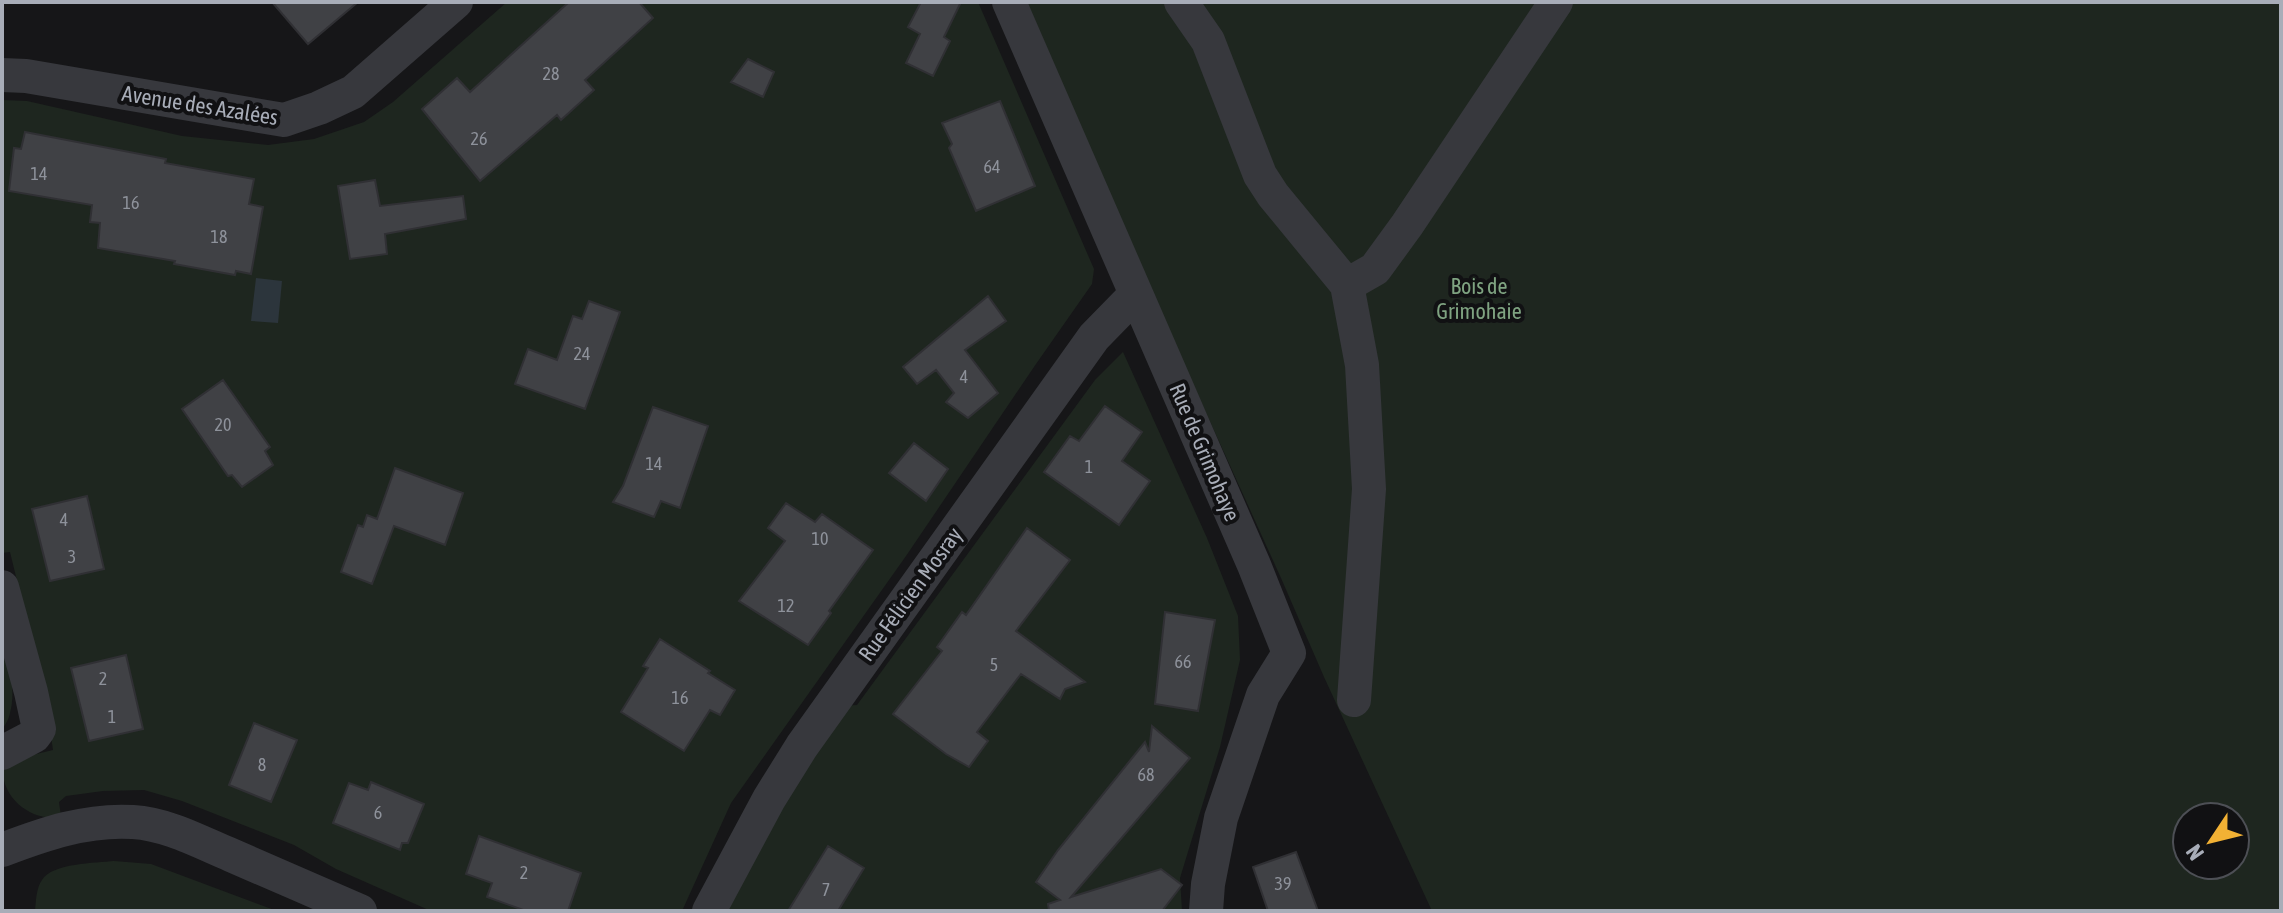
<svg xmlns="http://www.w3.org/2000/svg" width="2283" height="913" viewBox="0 0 2283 913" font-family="'Asap Condensed',sans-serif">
<rect width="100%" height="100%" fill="#161618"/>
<path fill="#1e261f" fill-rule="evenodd" d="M 507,2 L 978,2 L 1094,269 L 1092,284 L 1036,364 L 906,556 L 731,803 L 682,911 L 431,911 L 336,869 L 294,845 L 182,801 L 144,790 L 103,791 L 66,796 L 59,802 L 61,817 C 32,822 0,798 3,766 L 20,758 L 53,750 L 45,695 L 10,552 L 2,553 L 2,100 L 27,101 L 182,136 L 268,145 L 314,139 L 364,122 L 393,102 Z
M 1027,2 L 2281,2 L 2281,911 L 1432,911 L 1324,677 L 1281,578 L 1159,309 ZM 2187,817 L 2235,817 L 2235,865 L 2187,865 Z
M 1123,352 L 1207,538 L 1238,616 L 1240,660 L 1220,747 L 1180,878 L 1182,911 L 691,911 L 705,886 L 839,706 L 857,705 L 1095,380 Z
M 2,642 C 10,663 16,691 10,713 C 9,719 5,725 2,730 Z
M 114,861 L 151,864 L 277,911 L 35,911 C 36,902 36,888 42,880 C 52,863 96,863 114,861 Z"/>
<path fill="#2c353c" d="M 256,278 L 282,281 L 278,323 L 251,321 Z"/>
<path fill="#404145" stroke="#303034" stroke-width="2" d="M 272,2 L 358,2 L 308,44 Z
M 569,2 L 639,2 L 653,18 L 585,80 L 594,90 L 561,120 L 557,115 L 480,181 L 422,109 L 457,78 L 470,92 Z
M 921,2 L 961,2 L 944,37 L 950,41 L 933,76 L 906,63 L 920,34 L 908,27 Z
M 748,59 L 774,72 L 763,97 L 731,82 Z
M 1000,101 L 1035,186 L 976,211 L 949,148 L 952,144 L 942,123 Z
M 25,132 L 166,159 L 165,163 L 254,179 L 249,204 L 263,207 L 251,274 L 236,271 L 235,275 L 174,264 L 175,261 L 98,248 L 100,223 L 90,222 L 92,205 L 9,191 L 14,148 L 21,149 Z
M 375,180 L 380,206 L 463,196 L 466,219 L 385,234 L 387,254 L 350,259 L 338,186 Z
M 988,296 L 1006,321 L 965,350 L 998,393 L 968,418 L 946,402 L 954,393 L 936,370 L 917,384 L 903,367 Z
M 589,301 L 620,312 L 585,409 L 515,384 L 528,349 L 557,360 L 573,316 L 582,319 Z
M 223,380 L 270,447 L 265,451 L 273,465 L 242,487 L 232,475 L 228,476 L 182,409 Z
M 1105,406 L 1142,432 L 1122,461 L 1150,481 L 1119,525 L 1044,472 L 1070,436 L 1079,441 Z
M 653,407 L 708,426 L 680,508 L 661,501 L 654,517 L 613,502 L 623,486 Z
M 914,443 L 948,469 L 926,501 L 889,473 Z
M 395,468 L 463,493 L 445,545 L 394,526 L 372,584 L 341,572 L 358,525 L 363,527 L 367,515 L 377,519 Z
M 87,496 L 104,569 L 50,581 L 32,509 Z
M 786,503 L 815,522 L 822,514 L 873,550 L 829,611 L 831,613 L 808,645 L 739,601 L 785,541 L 768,528 Z
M 1027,528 L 1070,560 L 1016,631 L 1085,682 L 1065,689 L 1060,699 L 1021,674 L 977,732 L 988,741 L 969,767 L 946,754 L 893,714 L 942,651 L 937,647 L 962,612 L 966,615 Z
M 1165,612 L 1215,620 L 1198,711 L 1155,704 Z
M 660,639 L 710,671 L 708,673 L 735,690 L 720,715 L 710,710 L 684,751 L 621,712 L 648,668 L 643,666 Z
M 126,655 L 143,729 L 89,741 L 71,668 Z
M 254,723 L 297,740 L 271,802 L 229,785 Z
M 1152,726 L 1190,758 L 1071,897 L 1161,869 L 1182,885 L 1162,911 L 1049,911 L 1048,904 L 1060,900 L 1036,882 L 1058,850 L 1145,742 L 1149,752 Z
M 371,782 L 424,804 L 408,843 L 402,843 L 400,850 L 333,823 L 349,783 L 368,790 Z
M 479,836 L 581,873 L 568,911 L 526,911 L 487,897 L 492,883 L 466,874 Z
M 828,846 L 864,868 L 838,911 L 788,911 Z
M 1296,852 L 1318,911 L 1268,911 L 1253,867 Z"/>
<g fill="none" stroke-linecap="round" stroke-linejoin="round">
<path stroke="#37383d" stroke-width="34" d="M 1009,2 L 1254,565 L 1289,653 L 1263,695 L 1221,818 L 1208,884 L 1206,911
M 1181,2 L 1208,41 L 1260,175 L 1273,195 L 1347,285
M 2,75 L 26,76 L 284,120 L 319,108 L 353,92 L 456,2
M 2,587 L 31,692 L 39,729 L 34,736 L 2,753
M 1354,700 L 1369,489 L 1362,365 L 1347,285 L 1375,269 L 1407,225 L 1556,2
M 2,850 C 44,834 87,819 133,822 C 167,824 200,842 231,855 C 274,874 317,892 360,911
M 709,911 L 769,799 L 802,746 L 1094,337 L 1136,294"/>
</g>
<g text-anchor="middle" stroke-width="8" stroke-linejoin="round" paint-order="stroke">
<g font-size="18" fill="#8e929b">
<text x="551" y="80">28</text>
<text x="479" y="145">26</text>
<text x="992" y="173">64</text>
<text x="39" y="180">14</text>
<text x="131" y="209">16</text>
<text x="219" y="243">18</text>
<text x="582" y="360">24</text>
<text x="964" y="383">4</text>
<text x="223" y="431">20</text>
<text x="654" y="470">14</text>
<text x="1089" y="473">1</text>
<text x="64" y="526">4</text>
<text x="820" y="545">10</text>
<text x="72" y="563">3</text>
<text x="786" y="612">12</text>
<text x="1183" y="668">66</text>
<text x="994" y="671">5</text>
<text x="103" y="685">2</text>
<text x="680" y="704">16</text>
<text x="112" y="723">1</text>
<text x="262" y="771">8</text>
<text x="1146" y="781">68</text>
<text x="378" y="819">6</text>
<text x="524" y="879">2</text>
<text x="1283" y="890">39</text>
<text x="826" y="896">7</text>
</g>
<g font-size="22" fill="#a8adb8" stroke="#111113">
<text transform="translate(200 105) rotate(9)" y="8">Avenue des Azalées</text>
<text transform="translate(1205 452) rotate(67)" y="8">Rue de Grimohaye</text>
<text transform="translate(910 594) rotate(-54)" y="8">Rue Félicien Mosray</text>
</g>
<g font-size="22" fill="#7fa381" stroke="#111113">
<text x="1479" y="294">Bois de<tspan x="1479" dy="25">Grimohaie</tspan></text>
</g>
</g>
<rect width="2283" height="913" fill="none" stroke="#a8adb8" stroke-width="8"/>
<g transform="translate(2211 841) rotate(235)"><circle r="38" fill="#111113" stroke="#4d4f55" stroke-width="2"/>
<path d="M0-6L14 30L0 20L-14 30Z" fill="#f2b134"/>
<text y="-12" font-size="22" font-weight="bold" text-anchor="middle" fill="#a8adb8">N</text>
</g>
</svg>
